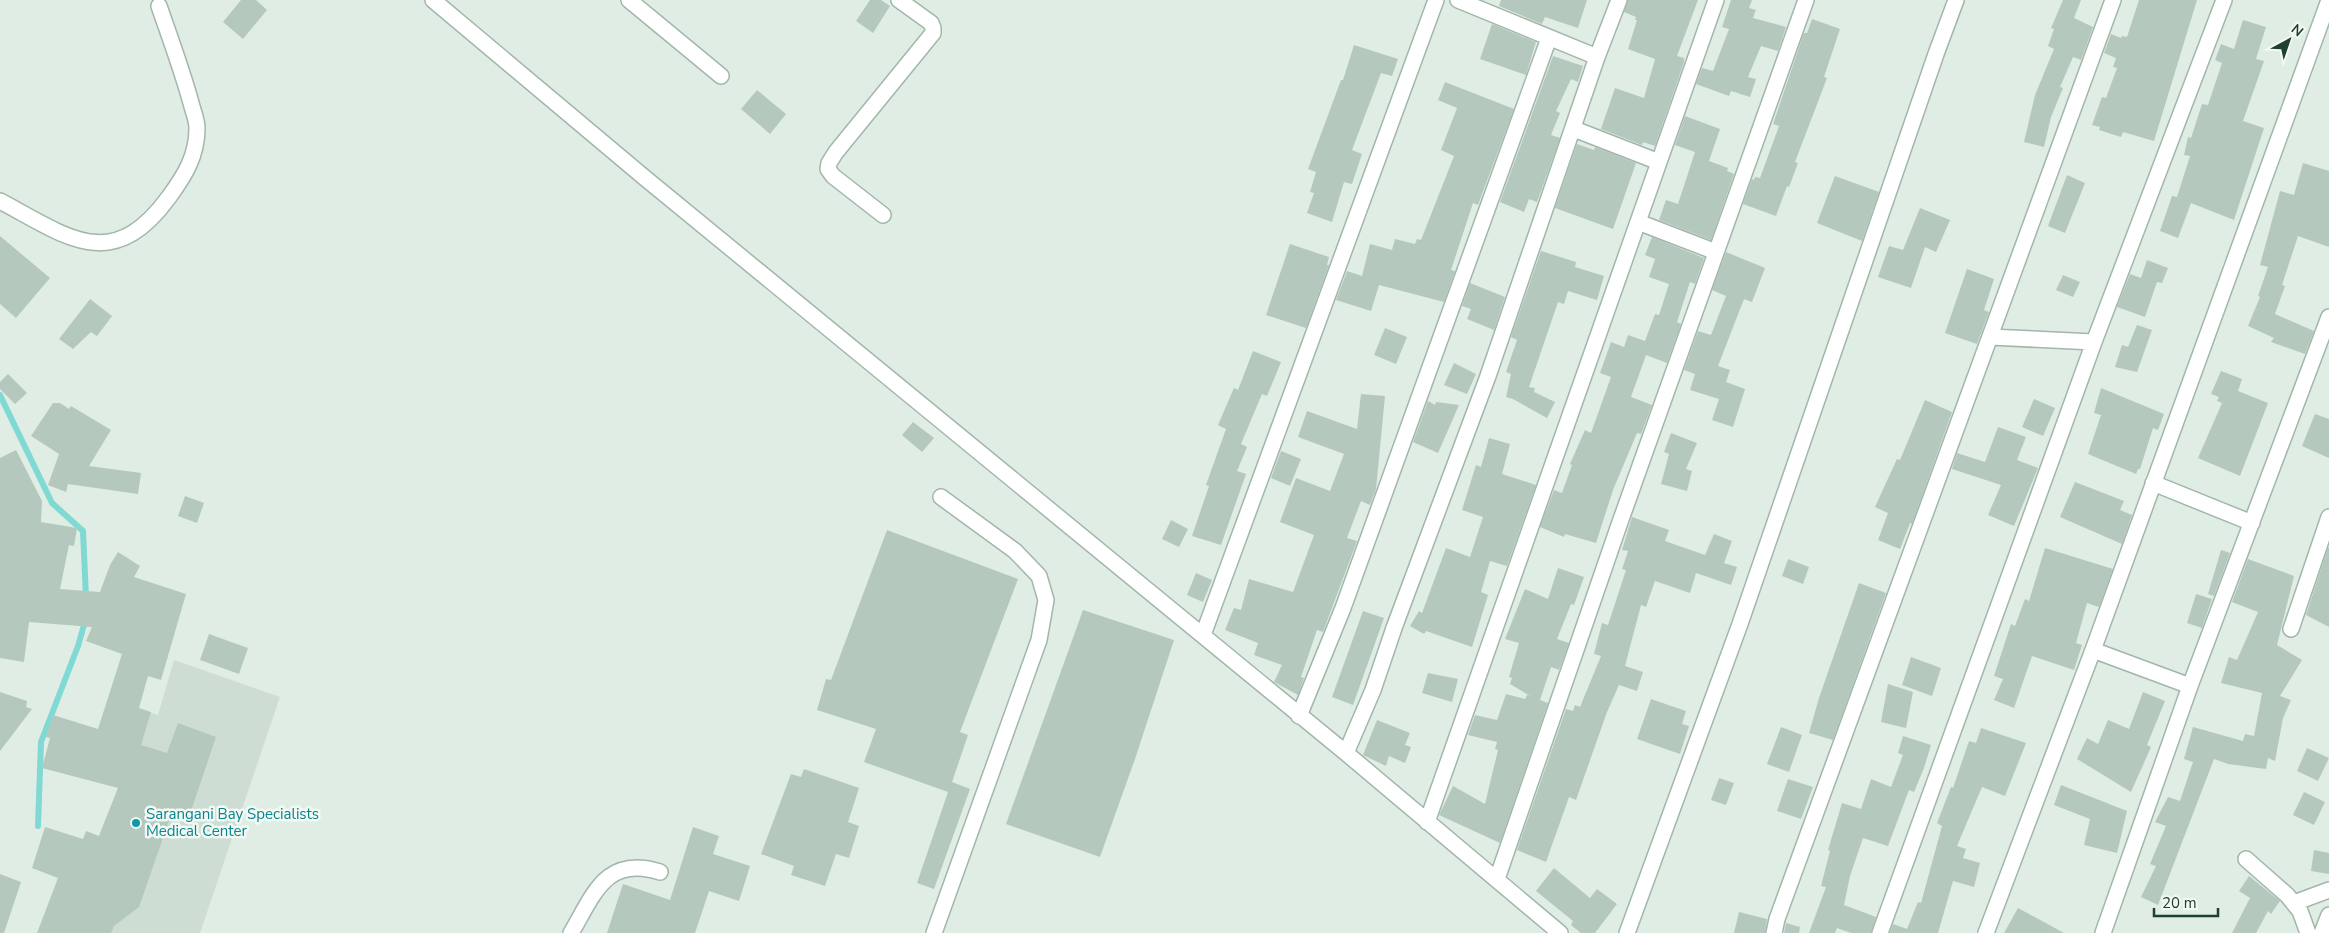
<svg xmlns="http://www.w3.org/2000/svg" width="2329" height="933" viewBox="0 0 2329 933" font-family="'Nunito Sans',sans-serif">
<rect width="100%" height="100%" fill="#e0ede5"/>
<path fill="#ceddd3" d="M 174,660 L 280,697 L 200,933 L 37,933 L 99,836 L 148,712 L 158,715 Z"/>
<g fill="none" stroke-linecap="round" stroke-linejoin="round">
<path stroke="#81d9d3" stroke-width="6" d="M 0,395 L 52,503 L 83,531 L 86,598
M 38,826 L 41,742 L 78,646 L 86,618"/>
</g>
<path fill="#b5c8bd" d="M 241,0 L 256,0 L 267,10 L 243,39 L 223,22 Z
M 870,0 L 881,0 L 890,6 L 873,33 L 856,21 Z
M 1501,0 L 1587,0 L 1578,28 L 1545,17 L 1542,24 L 1499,6 Z
M 1628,0 L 1698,0 L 1677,56 L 1684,58 L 1684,62 L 1655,146 L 1643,142 L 1642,145 L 1601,129 L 1615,88 L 1644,98 L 1655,59 L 1628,49 L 1637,20 L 1635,20 L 1636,17 L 1624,12 Z
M 1731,0 L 1752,0 L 1749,8 L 1756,10 L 1753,18 L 1786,27 L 1778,51 L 1761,46 L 1748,77 L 1756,79 L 1750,97 L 1731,91 L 1729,96 L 1696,84 L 1702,68 L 1713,71 L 1729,29 L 1722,27 Z
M 2063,0 L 2081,0 L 2074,18 L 2093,27 L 2081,60 L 2073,57 L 2060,87 L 2063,88 L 2051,117 L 2044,147 L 2024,142 L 2035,95 L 2054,49 L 2048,46 L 2054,29 L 2051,28 Z
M 2139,0 L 2197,0 L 2154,141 L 2123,132 L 2121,137 L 2099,130 L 2100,127 L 2092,125 L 2102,97 L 2106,98 L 2117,68 L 2113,67 L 2116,58 L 2104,53 L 2111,34 L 2121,38 L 2122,36 L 2127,37 Z
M 1812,19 L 1840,29 L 1824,77 L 1827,78 L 1795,162 L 1798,163 L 1789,187 L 1787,186 L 1776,216 L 1743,204 L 1752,179 L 1754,180 L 1755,177 L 1760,178 L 1779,126 L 1773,124 L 1804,33 L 1807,33 Z
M 2243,20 L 2266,27 L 2256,59 L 2264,61 L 2243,121 L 2264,128 L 2234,220 L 2191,203 L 2178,238 L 2160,231 L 2172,196 L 2177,197 L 2190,156 L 2184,155 L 2188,137 L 2191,138 L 2202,104 L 2208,105 L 2222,63 L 2215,60 L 2221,44 L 2234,49 Z
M 1492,24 L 1536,42 L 1526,75 L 1480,59 Z
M 1354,45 L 1398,59 L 1392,76 L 1381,73 L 1352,150 L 1362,154 L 1352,184 L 1344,182 L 1332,222 L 1307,213 L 1314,193 L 1310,192 L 1316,172 L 1308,169 L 1341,80 L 1343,80 Z
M 1553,56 L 1583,66 L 1578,82 L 1571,79 L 1556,111 L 1560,113 L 1551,135 L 1560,138 L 1537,202 L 1529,199 L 1524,212 L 1500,202 Z
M 1445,82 L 1514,109 L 1482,194 L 1478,205 L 1473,203 L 1451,270 L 1455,271 L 1444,302 L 1379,285 L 1371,311 L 1336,300 L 1347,271 L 1362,276 L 1370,244 L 1392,250 L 1395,239 L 1415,244 L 1417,239 L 1421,240 L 1454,156 L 1441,150 L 1457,108 L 1438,100 Z
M 757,90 L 786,114 L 770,134 L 741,109 Z
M 1685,116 L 1720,129 L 1709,161 L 1728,168 L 1727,171 L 1734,174 L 1711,240 L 1659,220 L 1666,200 L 1678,204 L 1695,152 L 1675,145 Z
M 1577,144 L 1594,150 L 1595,147 L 1636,163 L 1613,229 L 1555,208 Z
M 2303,163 L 2329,171 L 2329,247 L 2298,236 L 2282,285 L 2285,286 L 2275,314 L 2314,331 L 2305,354 L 2271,342 L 2274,338 L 2248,326 L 2260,297 L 2258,296 L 2268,267 L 2260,265 L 2280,191 L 2294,195 Z
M 2067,175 L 2085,183 L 2065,233 L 2048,226 Z
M 1835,176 L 1879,192 L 1862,241 L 1817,223 Z
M 1920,208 L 1950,220 L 1936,252 L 1925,247 L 1911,288 L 1878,277 L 1889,246 L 1903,250 Z
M 0,236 L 50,278 L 16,318 L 0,304 Z
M 1652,237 L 1704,258 L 1695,284 L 1690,282 L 1677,322 L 1681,324 L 1667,363 L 1646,355 L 1631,397 L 1652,405 L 1641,434 L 1637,433 L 1613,490 L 1596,543 L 1565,534 L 1564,537 L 1540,527 L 1554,490 L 1562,493 L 1572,465 L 1570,464 L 1585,430 L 1591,433 L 1611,377 L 1600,373 L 1611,342 L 1624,347 L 1628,335 L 1645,341 L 1655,314 L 1659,315 L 1669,284 L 1649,277 L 1655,259 L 1645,255 Z
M 1290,244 L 1329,257 L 1327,265 L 1329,265 L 1306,328 L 1266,315 Z
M 1541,251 L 1576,262 L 1575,267 L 1604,276 L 1597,300 L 1568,291 L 1564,304 L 1558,302 L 1529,387 L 1535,388 L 1534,392 L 1555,402 L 1547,418 L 1513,399 L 1506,397 L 1511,374 L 1506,372 L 1517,340 L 1511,337 Z
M 1726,252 L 1765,268 L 1752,302 L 1744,299 L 1718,366 L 1730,370 L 1726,382 L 1745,389 L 1733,427 L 1712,420 L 1719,399 L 1690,390 L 1695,374 L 1684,370 L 1698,331 L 1711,335 L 1726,296 L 1712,290 Z
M 2147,260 L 2168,268 L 2162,283 L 2157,282 L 2145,317 L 2117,307 L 2130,274 L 2141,278 Z
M 1967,269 L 1994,279 L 1984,310 L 1989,312 L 1977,344 L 1945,333 Z
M 2063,275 L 2080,282 L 2073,297 L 2056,290 Z
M 1470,283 L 1505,297 L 1494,330 L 1467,319 L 1471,309 L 1462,306 Z
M 90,299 L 112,316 L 97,336 L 91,332 L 73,349 L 59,339 Z
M 2137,325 L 2152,330 L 2137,372 L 2115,367 L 2122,345 L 2128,347 Z
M 1385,328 L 1407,337 L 1396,364 L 1374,355 Z
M 1253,351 L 1281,362 L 1267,396 L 1262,394 L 1241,444 L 1247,447 L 1237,471 L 1246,474 L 1221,545 L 1192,536 L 1209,486 L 1206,485 L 1226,429 L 1218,425 L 1234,388 L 1238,390 Z
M 1454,363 L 1476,374 L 1467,394 L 1444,385 Z
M 2221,371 L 2242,379 L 2238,391 L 2268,403 L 2240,476 L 2198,458 L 2222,403 L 2217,401 L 2219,397 L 2211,394 Z
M 8,374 L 27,393 L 15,404 L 0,389 L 0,382 Z
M 2101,388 L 2164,414 L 2158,430 L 2153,428 L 2140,469 L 2138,469 L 2136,474 L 2088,454 L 2101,415 L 2094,413 Z
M 1361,394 L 1385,396 L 1376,489 L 1370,505 L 1361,501 L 1347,538 L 1357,541 L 1323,632 L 1317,630 L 1301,677 L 1304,678 L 1298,695 L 1274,682 L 1282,665 L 1254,655 L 1258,643 L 1225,630 L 1234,608 L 1241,610 L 1249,579 L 1293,592 L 1314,535 L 1280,522 L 1296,478 L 1330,491 L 1344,454 L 1298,437 L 1307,411 L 1357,429 Z
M 2034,399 L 2055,408 L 2043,436 L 2022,427 Z
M 1925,400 L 1952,412 L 1912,524 L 1910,523 L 1900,549 L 1878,540 L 1888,513 L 1875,507 L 1897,459 L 1900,460 Z
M 1428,401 L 1435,405 L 1436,402 L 1459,405 L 1438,453 L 1413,442 Z
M 53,403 L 60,403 L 69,409 L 71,406 L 111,430 L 89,466 L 141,473 L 138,494 L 68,484 L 66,492 L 48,485 L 59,454 L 31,436 Z
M 2315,414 L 2329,419 L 2329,458 L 2302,446 Z
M 913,422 L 934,438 L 922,452 L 902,435 Z
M 1998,427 L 2026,437 L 2017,460 L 2038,468 L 2014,526 L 1988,515 L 2001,485 L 1952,469 L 1957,453 L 1985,462 Z
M 1671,433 L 1697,443 L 1686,469 L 1692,471 L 1687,491 L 1661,484 L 1669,454 L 1664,452 Z
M 1489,438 L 1510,444 L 1502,474 L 1536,485 L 1507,566 L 1490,561 L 1481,592 L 1488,595 L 1472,647 L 1426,631 L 1424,634 L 1410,626 L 1419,611 L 1422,613 L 1446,548 L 1470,557 L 1483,517 L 1462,510 L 1476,465 L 1481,467 Z
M 16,450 L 42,501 L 41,522 L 77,528 L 74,546 L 69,545 L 60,589 L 100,592 L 110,565 L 118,552 L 140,566 L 134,577 L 186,594 L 161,680 L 148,676 L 139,708 L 151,712 L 141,745 L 167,753 L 178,723 L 216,737 L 191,811 L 171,815 L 139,907 L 114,926 L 111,933 L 37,933 L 58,878 L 32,868 L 45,827 L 83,839 L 86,831 L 99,836 L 118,788 L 42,768 L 50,738 L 46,737 L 53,715 L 98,729 L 122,654 L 86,641 L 92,627 L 29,622 L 24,662 L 0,658 L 0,458 Z
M 1281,451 L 1301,459 L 1290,486 L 1271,478 Z
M 2075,482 L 2124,501 L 2120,510 L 2132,515 L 2122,544 L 2060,517 Z
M 185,496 L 204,503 L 197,523 L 178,516 Z
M 1632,517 L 1669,530 L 1665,541 L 1705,555 L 1714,534 L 1732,541 L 1724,563 L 1737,567 L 1731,585 L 1696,573 L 1690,593 L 1655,581 L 1646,607 L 1641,605 L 1625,666 L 1643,672 L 1637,691 L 1619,685 L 1607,712 L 1576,800 L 1569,797 L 1546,862 L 1517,850 L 1566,709 L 1573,711 L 1575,705 L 1580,707 L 1601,656 L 1594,654 L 1602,623 L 1608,625 L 1626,570 L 1622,569 L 1628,551 L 1622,550 Z
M 1171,520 L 1188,529 L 1179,547 L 1162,539 Z
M 887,530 L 1018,579 L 960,732 L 968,735 L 952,782 L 970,789 L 934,889 L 917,883 L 948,792 L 864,762 L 876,729 L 817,710 L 826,679 L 831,680 Z
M 2045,548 L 2113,569 L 2099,607 L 2087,603 L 2076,643 L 2082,645 L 2074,670 L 2032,656 L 2014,708 L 1994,700 L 2003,679 L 1994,676 L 2011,624 L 2015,626 L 2025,599 L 2029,601 Z
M 2328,548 L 2329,548 L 2329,627 L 2306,615 Z
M 2221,550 L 2230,553 L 2214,596 L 2208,594 Z
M 1788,559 L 1809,567 L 1803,584 L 1782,576 Z
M 2248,559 L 2294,576 L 2277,645 L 2302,660 L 2280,696 L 2291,700 L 2283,718 L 2275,761 L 2268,758 L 2266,769 L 2228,764 L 2214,759 L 2158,905 L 2141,897 L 2156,866 L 2150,864 L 2166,826 L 2155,822 L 2168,797 L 2180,801 L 2193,762 L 2184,759 L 2193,727 L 2243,741 L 2245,734 L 2254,736 L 2262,693 L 2221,683 L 2229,657 L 2237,660 L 2258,612 L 2232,602 Z
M 1558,568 L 1584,577 L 1574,605 L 1571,604 L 1557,639 L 1569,643 L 1559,670 L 1551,667 L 1540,700 L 1548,703 L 1500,843 L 1439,815 L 1453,786 L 1485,804 L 1498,750 L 1495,749 L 1497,742 L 1468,735 L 1475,715 L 1497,720 L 1506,694 L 1525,699 L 1527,695 L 1530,696 L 1510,684 L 1512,678 L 1509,677 L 1519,643 L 1505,639 L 1525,589 L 1548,599 Z
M 1196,573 L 1212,580 L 1203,602 L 1187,595 Z
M 1859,583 L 1886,593 L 1833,740 L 1809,733 L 1819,698 Z
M 2196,594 L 2212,599 L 2202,628 L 2187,623 Z
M 1083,610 L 1174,640 L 1135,759 L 1100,857 L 1006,824 Z
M 1363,611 L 1384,618 L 1353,705 L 1332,697 Z
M 209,634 L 248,648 L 239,674 L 200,660 Z
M 1911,657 L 1941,668 L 1932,696 L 1902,685 Z
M 1428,673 L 1458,679 L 1452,702 L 1422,693 Z
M 1888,684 L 1913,692 L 1906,728 L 1881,722 Z
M 0,692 L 27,701 L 26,707 L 32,709 L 0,751 Z
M 2143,692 L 2165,701 L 2147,745 L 2151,747 L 2131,792 L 2077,759 L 2087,738 L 2098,744 L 2108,720 L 2129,729 Z
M 1651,699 L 1686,711 L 1682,724 L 1689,726 L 1680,754 L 1637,739 Z
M 1377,720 L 1410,733 L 1405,745 L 1411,747 L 1405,763 L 1389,756 L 1386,766 L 1363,755 Z
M 1781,727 L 1802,735 L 1789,772 L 1767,764 Z
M 1981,728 L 2026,743 L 2005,796 L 1982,787 L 1957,846 L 1966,849 L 1963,858 L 1980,863 L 1974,887 L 1953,881 L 1938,933 L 1890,933 L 1893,924 L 1907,929 L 1918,902 L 1921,903 L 1942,826 L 1937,823 L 1951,787 L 1953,788 L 1969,741 L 1976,743 Z
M 1903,736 L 1931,745 L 1924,768 L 1914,792 L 1909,790 L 1888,846 L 1863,838 L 1850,876 L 1844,905 L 1876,917 L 1871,933 L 1851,933 L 1837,928 L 1835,933 L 1809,933 L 1826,887 L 1821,886 L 1830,851 L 1828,850 L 1842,803 L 1861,809 L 1871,779 L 1891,787 L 1903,755 L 1898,753 Z
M 2307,748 L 2329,758 L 2318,781 L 2297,771 Z
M 804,769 L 859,788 L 848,822 L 859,826 L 849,858 L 836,854 L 825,886 L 791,875 L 794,866 L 761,854 L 791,774 L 801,777 Z
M 1719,778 L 1734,783 L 1726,805 L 1711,800 Z
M 1788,779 L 1813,787 L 1801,819 L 1777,811 Z
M 2061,785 L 2127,811 L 2117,853 L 2084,845 L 2090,819 L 2054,805 Z
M 2304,792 L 2325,802 L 2314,825 L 2293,815 Z
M 693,827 L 719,836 L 713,854 L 750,866 L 739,901 L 709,891 L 695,933 L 607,933 L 623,884 L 670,900 Z
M 2314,850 L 2329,853 L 2329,874 L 2311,871 Z
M 1554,868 L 1590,898 L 1597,889 L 1617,904 L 1595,933 L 1581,933 L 1571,925 L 1573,921 L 1536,891 Z
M 0,874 L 21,882 L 4,933 L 0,933 Z
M 2249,876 L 2280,901 L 2271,914 L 2268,911 L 2256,933 L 2232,933 L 2250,898 L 2239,891 Z
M 2018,908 L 2064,933 L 2004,933 Z
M 1739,912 L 1767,919 L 1765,933 L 1734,933 Z
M 1786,923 L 1800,927 L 1799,933 L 1784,933 Z"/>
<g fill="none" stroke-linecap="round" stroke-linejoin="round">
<g stroke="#a2b6ab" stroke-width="18">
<path id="minor" d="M 433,0 L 645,178 L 1346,753 L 1560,933
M 629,0 L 721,76
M 1458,0 L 1597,57
M 1574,129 L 1659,162
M 0,201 C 68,237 112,275 169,197 C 185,175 197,156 197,128 C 197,120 193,111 191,103 C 182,70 170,38 159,6
M 883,215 L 833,176 L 828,169 L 829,163 L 836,152 L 933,33 L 933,28 L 931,23 L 899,0
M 1638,222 L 1716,252
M 1990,337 L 2094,342
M 2153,483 L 2252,523
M 2291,629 L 2329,517
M 1203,635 L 1436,0
M 2093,650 L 2190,686
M 1299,716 L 1343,608 L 1549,38
M 1346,753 L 1373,690 L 1394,628 L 1488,376 L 1597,57 L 1619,0
M 1427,822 L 1716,0
M 2246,859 L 2287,895 L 2300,911 L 2308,933
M 1497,879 L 1619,525 L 1806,0
M 2294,903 L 2329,890
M 571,933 C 594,894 606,855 660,872
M 934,933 L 1039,640 L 1046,600 L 1039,576 L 1015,551 L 941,497
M 1627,933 L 1740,624 L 1936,54 L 1956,0
M 1774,933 L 1777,919 L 2113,0
M 1880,933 L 2094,342 L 2224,0
M 1986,933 L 2093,650 L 2329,0
M 2103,933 L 2190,686 L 2329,317
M 2322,933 L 2329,915"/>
</g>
<use href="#minor" stroke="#fff" stroke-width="15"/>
</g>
<circle fill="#0f9aa8" stroke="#f1f9f3" stroke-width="2" cx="136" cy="823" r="5"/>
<g text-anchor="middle" stroke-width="5" stroke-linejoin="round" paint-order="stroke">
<g font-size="15" fill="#0d838f" stroke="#f1f9f3" text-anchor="start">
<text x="146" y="819">Sarangani Bay Specialists<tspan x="146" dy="17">Medical Center</tspan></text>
</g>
</g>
<g transform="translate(2289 40) rotate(40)" stroke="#f1f9f3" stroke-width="4" paint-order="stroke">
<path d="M0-4L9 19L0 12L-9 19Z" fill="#1f402f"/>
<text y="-8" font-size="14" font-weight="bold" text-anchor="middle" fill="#1f402f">N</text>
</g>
<path d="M2154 908v8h64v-8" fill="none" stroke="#1f402f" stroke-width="2.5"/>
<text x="2162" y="908" font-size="15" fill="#1f402f" stroke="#f1f9f3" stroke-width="4" paint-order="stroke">20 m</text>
</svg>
